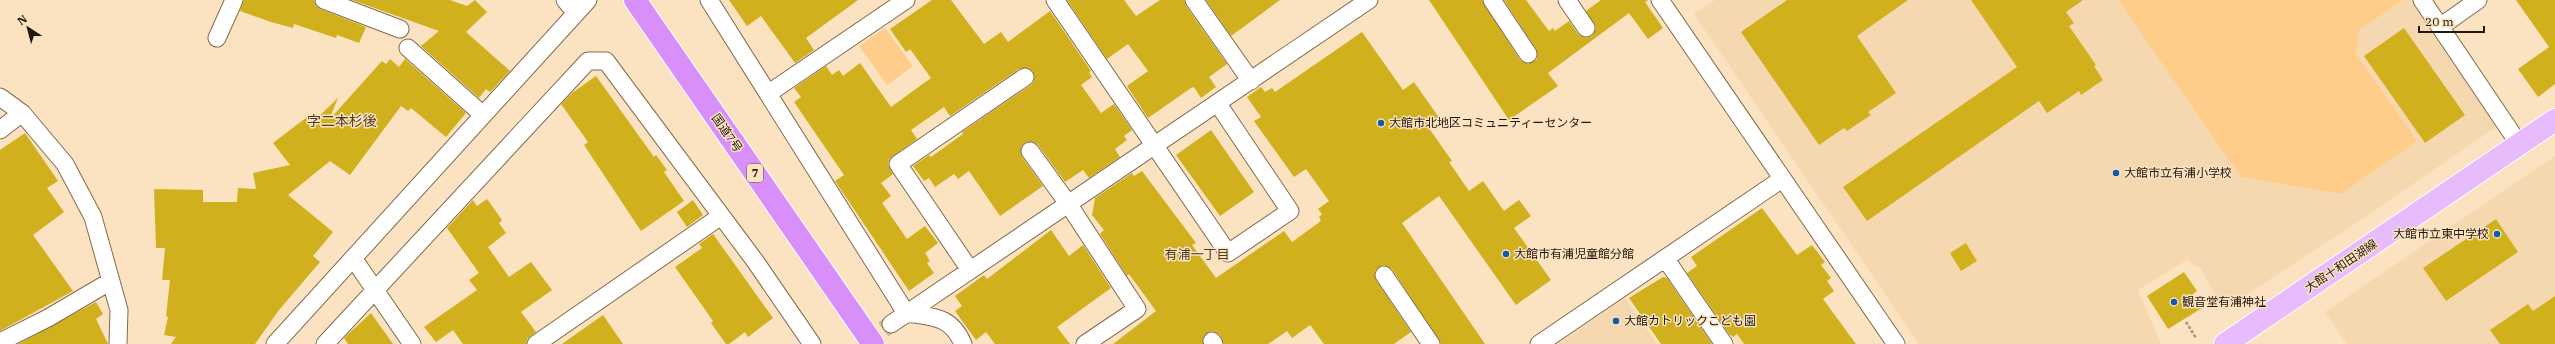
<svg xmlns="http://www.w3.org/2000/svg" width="2555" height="344" viewBox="0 0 2555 344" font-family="'IBM Plex Serif','Noto Sans JP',serif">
<rect width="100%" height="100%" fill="#fbe2c0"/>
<path fill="#f6d8b0" d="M 1715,0 L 2414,0 L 2499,125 L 2359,221 L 2223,310 L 2201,269 L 2187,260 L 2138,290 L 2161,344 L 1919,344 L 1694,14 Z
M 2555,156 L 2555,344 L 2347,344 L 2325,312 Z
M 1625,298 L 1657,344 L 1558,344 Z"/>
<path fill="#fecd89" d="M 2118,0 L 2403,0 L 2359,30 L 2356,54 L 2417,141 L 2341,194 L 2241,177 Z
M 885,28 L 913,66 L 887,85 L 859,46 Z"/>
<path fill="#d1b01e" d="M 244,0 L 314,0 L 316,6 L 320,9 L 366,27 L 359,43 L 337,35 L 336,38 L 294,24 L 293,28 L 271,22 L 240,11 Z
M 352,0 L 450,0 L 467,6 L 475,0 L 487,12 L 466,32 L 510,71 L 490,92 L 486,89 L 479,98 L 421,46 L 439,31 Z
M 729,0 L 858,0 L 806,38 L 814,50 L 795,63 L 761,16 L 747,26 Z
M 932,0 L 951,0 L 984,44 L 1001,32 L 1008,42 L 1050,11 L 1091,71 L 1089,72 L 1092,77 L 1081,85 L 1101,113 L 1114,104 L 1132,130 L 1124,136 L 1127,140 L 1115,149 L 1120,157 L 1089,178 L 1083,170 L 1065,182 L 1038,145 L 1034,142 L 1024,143 L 1021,147 L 1022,157 L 1043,186 L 1000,216 L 969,171 L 958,179 L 954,174 L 935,187 L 929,178 L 924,181 L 913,166 L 929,155 L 931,157 L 963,134 L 962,132 L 1031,85 L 1034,81 L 1033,72 L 1029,68 L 1019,69 L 950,116 L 944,107 L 911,130 L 917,139 L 889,159 L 888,165 L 893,174 L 881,183 L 891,196 L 882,203 L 907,239 L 925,226 L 938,243 L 925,253 L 930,261 L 927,263 L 934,273 L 909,291 L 835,181 L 844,175 L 794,102 L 801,97 L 794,88 L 826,66 L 832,75 L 839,70 L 843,76 L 860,63 L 891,107 L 931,78 L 910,49 L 906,52 L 890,29 Z
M 1067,0 L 1124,0 L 1136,16 L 1160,0 L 1184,0 L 1186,6 L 1227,64 L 1209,77 L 1216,87 L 1201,98 L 1194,87 L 1191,88 L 1148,118 L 1127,86 L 1148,71 L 1128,44 L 1107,59 Z
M 1206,0 L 1280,0 L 1231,36 Z
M 1429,0 L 1482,0 L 1520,60 L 1528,64 L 1537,59 L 1536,49 L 1504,0 L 1526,0 L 1549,31 L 1553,28 L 1555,31 L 1569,21 L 1578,34 L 1586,38 L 1592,36 L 1596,28 L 1586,11 L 1601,0 L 1648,0 L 1645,2 L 1663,28 L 1648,39 L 1629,13 L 1548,73 L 1558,86 L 1509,120 Z
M 1787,0 L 1908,0 L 1857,36 L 1896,93 L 1868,112 L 1871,115 L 1847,131 L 1844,128 L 1819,145 L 1741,32 Z
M 1971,0 L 2083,0 L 2066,12 L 2074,23 L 2069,26 L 2096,65 L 2094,66 L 2103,80 L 2081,95 L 2079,91 L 2047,113 L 2039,101 L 1867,221 L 1843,187 L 2017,67 Z
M 2516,0 L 2555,0 L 2555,84 L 2538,97 L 2518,69 L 2549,47 Z
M 2404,28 L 2465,115 L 2425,143 L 2364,56 Z
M 1362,32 L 1403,90 L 1414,82 L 1440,119 L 1428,127 L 1452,161 L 1449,162 L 1469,191 L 1483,181 L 1504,211 L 1519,200 L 1531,216 L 1514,228 L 1551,280 L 1516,305 L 1439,196 L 1402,223 L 1485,344 L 1441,344 L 1392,269 L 1384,265 L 1375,270 L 1376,280 L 1411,332 L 1394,344 L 1324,344 L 1310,325 L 1292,338 L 1287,331 L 1268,344 L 1224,344 L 1220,335 L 1212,331 L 1203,336 L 1203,344 L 1113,344 L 1156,311 L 1129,274 L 1127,276 L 1100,234 L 1104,230 L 1092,215 L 1095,198 L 1132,173 L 1134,176 L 1142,171 L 1196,243 L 1192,245 L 1216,278 L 1284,231 L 1292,242 L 1321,221 L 1319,217 L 1322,214 L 1318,209 L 1329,201 L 1306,169 L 1294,177 L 1254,121 L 1261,117 L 1247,97 L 1261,87 L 1265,92 L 1272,88 L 1275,92 Z
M 390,59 L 399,67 L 405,59 L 466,113 L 446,137 L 411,108 L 408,111 L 401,106 L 350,175 L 330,161 L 288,195 L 333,232 L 313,256 L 320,262 L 279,310 L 255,344 L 171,344 L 176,337 L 164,335 L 168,317 L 166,316 L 170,280 L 162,280 L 165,248 L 156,248 L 154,189 L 203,190 L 203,202 L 237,202 L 238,188 L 256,189 L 253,173 L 290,165 L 273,143 L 311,114 L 315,120 L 338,98 L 329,120 L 382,61 L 386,64 Z
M 596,76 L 654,157 L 656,155 L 667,170 L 664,172 L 684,201 L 641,231 L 584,145 L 588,142 L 561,104 L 572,93 Z
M 1211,130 L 1254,192 L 1220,216 L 1176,155 Z
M 25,133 L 58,181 L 47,188 L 64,212 L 33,235 L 73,291 L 0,331 L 0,150 Z
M 487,199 L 502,220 L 499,223 L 506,233 L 488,247 L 509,277 L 531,262 L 552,290 L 521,312 L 536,332 L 527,339 L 526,344 L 463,344 L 453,330 L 436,342 L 424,327 L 477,290 L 469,280 L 479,273 L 447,228 L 473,200 L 477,206 Z
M 693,200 L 703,215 L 687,227 L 677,212 Z
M 1762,208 L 1797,255 L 1812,245 L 1825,262 L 1821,265 L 1831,278 L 1827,281 L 1834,291 L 1823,299 L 1856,344 L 1744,344 L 1737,334 L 1733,337 L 1729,334 L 1687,273 L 1697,266 L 1691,257 Z
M 2496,219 L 2518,252 L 2446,301 L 2423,268 Z
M 1051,230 L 1069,256 L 1083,245 L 1111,288 L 1057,327 L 1070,344 L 995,344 L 986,332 L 976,340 L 955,311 L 962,306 L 955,296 L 984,275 L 987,279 Z
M 713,234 L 773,318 L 748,337 L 745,332 L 729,344 L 726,344 L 711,323 L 713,321 L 675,267 L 702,248 L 699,244 Z
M 1966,243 L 1977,261 L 1961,271 L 1950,253 Z
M 2184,272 L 2197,291 L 2193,294 L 2202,308 L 2168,329 L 2147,296 Z
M 1663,277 L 1667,278 L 1712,344 L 1661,344 L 1629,298 Z
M 2555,296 L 2555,344 L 2500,344 L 2490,330 L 2528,304 L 2533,311 Z
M 96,302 L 103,314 L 96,319 L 108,344 L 18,344 Z
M 371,313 L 393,344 L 348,344 L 344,338 Z
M 603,315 L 623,344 L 562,344 Z"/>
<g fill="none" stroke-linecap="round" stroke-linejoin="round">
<path stroke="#cfba9c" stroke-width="17" stroke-dasharray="17 8" stroke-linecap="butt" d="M 863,344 L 891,324"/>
<g stroke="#816b4d" stroke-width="19">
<path id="street" d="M 324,0 L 400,29
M 565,0 L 576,13
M 709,0 L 906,313
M 1055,0 L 1228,253 L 1290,211 L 1218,104
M 1194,0 L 1251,81
M 1492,0 L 1528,54
M 1567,0 L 1586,28
M 1660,0 L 1896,344
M 2422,0 L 2519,144
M 2440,27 L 2478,0
M 217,38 L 234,0
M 408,48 L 483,115
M 769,93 L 906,0
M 0,97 L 22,113 L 65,164 L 93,217 L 119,310 L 118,344
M 0,130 L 22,113
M 1030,151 L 1069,205 L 1137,309 L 1085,344
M 353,258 L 412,344
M 1665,258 L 1724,344
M 970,270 L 898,164 L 1025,77
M 1384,275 L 1431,344
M 906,313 C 934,317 951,316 963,344
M 891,324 L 1369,0
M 1212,341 L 1214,344
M 0,342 L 48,318 L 111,281
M 275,344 L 588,0
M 325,344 L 588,61 L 606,61 L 755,261 L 812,344
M 536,344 L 721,216
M 1539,344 L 1782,179"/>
</g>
<g stroke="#fff" stroke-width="24">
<path id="primary" d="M 2225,344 L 2555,120"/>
</g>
<g stroke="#fff" stroke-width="24">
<path id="highway" d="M 635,0 L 873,344"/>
</g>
<path stroke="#a6937a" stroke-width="2.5" stroke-dasharray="3 2" stroke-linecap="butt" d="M 2186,322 L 2196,338"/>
<use href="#street" stroke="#fff" stroke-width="17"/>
<use href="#primary" stroke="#e8bcfc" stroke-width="22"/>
<use href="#highway" stroke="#d98ffa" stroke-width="22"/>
</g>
<g fill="#105aa9" stroke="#fbe2c0" stroke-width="1.5">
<circle cx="1381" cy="123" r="4"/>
<circle cx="2116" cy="173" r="4"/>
<circle cx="2497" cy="234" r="4"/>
<circle cx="1506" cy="254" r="4"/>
<circle cx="2174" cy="302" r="4"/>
<circle cx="1616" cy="321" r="4"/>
</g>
<g text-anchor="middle" stroke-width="3" stroke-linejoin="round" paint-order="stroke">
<rect fill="#fbe2c0" stroke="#625542" stroke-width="1" x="747" y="164" width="16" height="18" rx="3"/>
<g font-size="11" font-weight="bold" fill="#21180c">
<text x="755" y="177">7</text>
</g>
<g font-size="12" fill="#21180c" stroke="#fbe2c0" text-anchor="start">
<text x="1389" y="127">大館市北地区コミュニティーセンター</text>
<text x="2124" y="177">大館市立有浦小学校</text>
<text x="2489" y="238" text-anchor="end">大館市立東中学校</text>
<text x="1514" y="258">大館市有浦児童館分館</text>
<text x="2182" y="306">観音堂有浦神社</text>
<text x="1624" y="325">大館カトリックこども園</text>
</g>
<g font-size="12" fill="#21180c" stroke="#fbe2c0">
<text transform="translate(727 133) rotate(55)" y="4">国道7号</text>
<text transform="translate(2341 266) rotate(-34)" y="4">大館十和田湖線</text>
</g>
<g font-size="13" fill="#4e3a1d" stroke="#fbe2c0">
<text x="1197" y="259">有浦一丁目</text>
</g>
<g font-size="14" fill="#4e3a1d" stroke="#fbe2c0">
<text x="342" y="126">字二本杉後</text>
</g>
</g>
<g transform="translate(28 28) rotate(324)" stroke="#fbe2c0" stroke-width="3" paint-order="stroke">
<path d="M0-3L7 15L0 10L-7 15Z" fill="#21180c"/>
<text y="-6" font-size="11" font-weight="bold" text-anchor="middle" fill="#21180c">N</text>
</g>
<path d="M2419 26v6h65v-6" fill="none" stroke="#21180c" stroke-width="2"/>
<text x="2425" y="26" font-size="12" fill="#21180c" stroke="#fbe2c0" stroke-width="3" paint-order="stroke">20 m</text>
</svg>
